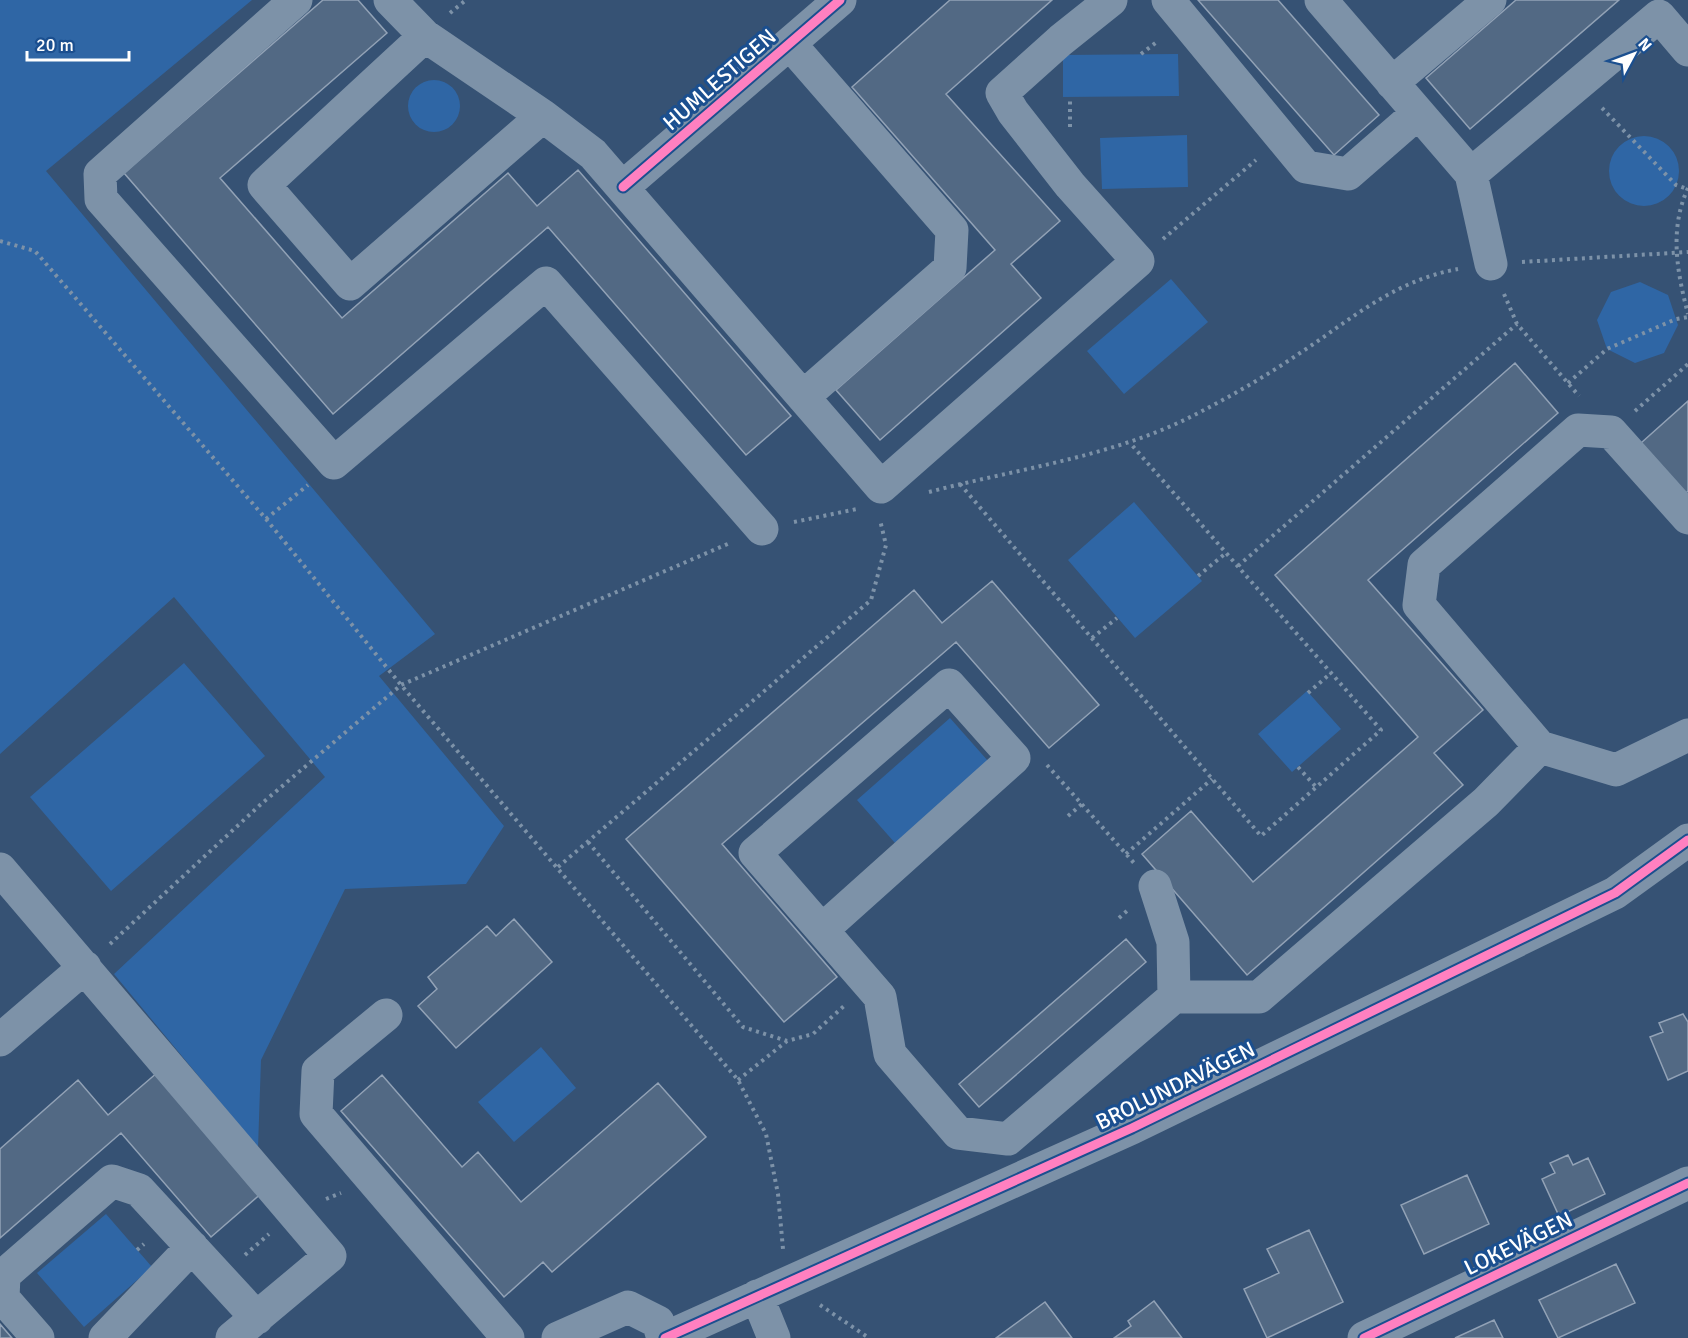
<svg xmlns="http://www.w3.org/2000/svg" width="1688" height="1338" viewBox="0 0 1688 1338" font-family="Signika,sans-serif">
<rect width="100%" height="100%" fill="#365274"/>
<path fill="#2f66a5" d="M 0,0 L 252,0 L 46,171 L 435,634 L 379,676 L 504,826 L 466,884 L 345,889 L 261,1060 L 258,1148 L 114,974 L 325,777 L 174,597 L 0,754 Z
M 1178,54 L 1179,96 L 1063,97 L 1063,55 Z
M408 106a26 26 0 1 1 52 0a26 26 0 1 1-52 0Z
M 1187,135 L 1188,187 L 1102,189 L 1100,138 Z
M1609 171a35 35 0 1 1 70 0a35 35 0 1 1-70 0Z
M 1171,279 L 1208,322 L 1124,394 L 1087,351 Z
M 1640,282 L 1668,295 L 1678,325 L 1664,353 L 1635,363 L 1607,349 L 1597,320 L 1611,292 Z
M 1134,502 L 1202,581 L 1135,638 L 1068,560 Z
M 184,663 L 265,756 L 111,891 L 30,797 Z
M 1307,691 L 1341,729 L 1292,772 L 1258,734 Z
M 950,718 L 988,761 L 895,843 L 857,800 Z
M 541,1047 L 576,1088 L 514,1142 L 478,1102 Z
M 106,1214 L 152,1267 L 84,1327 L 37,1273 Z"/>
<path fill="#526984" stroke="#92a2b6" stroke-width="1.5" d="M 323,0 L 358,0 L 387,33 L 220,178 L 342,318 L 508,173 L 537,206 L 578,170 L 791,416 L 746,455 L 548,227 L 333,414 L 124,173 Z
M 950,0 L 1052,0 L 946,94 L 1060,221 L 1011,264 L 1041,298 L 880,440 L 836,390 L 995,250 L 852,87 Z
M 1198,0 L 1278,0 L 1379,115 L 1334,155 Z
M 1516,0 L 1619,0 L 1470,129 L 1426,78 Z
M 1515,363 L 1558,413 L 1368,580 L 1483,710 L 1434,753 L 1463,785 L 1247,975 L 1142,854 L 1191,811 L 1253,882 L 1418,737 L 1275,575 Z
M 1688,401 L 1688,491 L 1685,494 L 1641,443 Z
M 992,581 L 1099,705 L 1049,748 L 956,642 L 722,844 L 837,977 L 784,1022 L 626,839 L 914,590 L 942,623 Z
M 514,919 L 552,962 L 456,1048 L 418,1006 L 437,989 L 428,977 L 487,926 L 496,936 Z
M 1126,939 L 1146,962 L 979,1107 L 959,1084 Z
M 1683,1014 L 1688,1022 L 1688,1071 L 1668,1080 L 1650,1037 L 1663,1032 L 1659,1023 Z
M 158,1072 L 263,1192 L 211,1237 L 121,1133 L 0,1238 L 0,1149 L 78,1080 L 108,1115 Z
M 382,1075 L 462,1167 L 478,1152 L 521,1202 L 658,1083 L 706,1137 L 552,1272 L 543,1262 L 504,1297 L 341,1111 Z
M 1568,1155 L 1573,1165 L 1588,1158 L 1605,1194 L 1559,1216 L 1542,1179 L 1555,1173 L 1550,1163 Z
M 1467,1175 L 1489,1224 L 1424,1254 L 1401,1205 Z
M 1309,1230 L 1343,1302 L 1267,1338 L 1244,1289 L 1279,1273 L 1267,1249 Z
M 1616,1264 L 1635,1303 L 1558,1338 L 1539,1300 Z
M 1154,1301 L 1182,1338 L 1114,1338 L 1131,1326 L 1128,1321 Z
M 1045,1302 L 1072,1338 L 996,1338 Z
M 1494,1320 L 1503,1338 L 1455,1338 Z
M 0,1324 L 12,1338 L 0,1338 Z"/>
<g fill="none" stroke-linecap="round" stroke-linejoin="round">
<path stroke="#7d92a8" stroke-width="4" stroke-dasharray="3 4.5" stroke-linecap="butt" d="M 450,13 L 466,0
M 1141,54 L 1158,41
M 1602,108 L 1676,185 L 1687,189
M 1070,127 L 1070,97
M 1688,188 C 1669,229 1677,272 1688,314
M 1163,239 L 1256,160
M 0,241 L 35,251 L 266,519 L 401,685 L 738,1080 L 766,1134 L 778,1194 L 783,1249
M 1522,262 L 1688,252
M 1504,294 L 1517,324 L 1579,396
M 1568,383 L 1607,349 L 1676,319 L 1688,317
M 1635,411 L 1688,364
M 960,484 L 1261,836 L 1381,730 L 1130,443
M 929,492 C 1020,468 1119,456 1202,411 C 1235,394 1269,374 1300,353 C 1352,319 1393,281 1458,269
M 266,519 L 308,485
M 794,522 L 857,509
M 1238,566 L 1517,324
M 1198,576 L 1226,553
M 1092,638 L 1117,618
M 1308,693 L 1331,673
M 1047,765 L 1134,863
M 1298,767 L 1316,787
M 1068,816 L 1082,804
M 588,842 L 743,1027 L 787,1041 L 813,1034 L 844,1006
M 1126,854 L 1212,779
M 558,867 L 871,600 L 886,545 L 880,520
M 1119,918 L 1128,910
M 110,944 L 260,805 L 401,685 L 730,543
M 738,1080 L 787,1041
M 326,1199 L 341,1193
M 137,1250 L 144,1244
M 245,1255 L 269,1234
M 820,1305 L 869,1338"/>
<path stroke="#7d92a8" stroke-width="33" d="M 296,0 L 100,174 L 101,199 L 334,463 L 546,283 L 762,529
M 390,0 L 425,36
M 1168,0 L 1306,167 L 1348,174 L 1418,113
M 1321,0 L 1471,174 L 1491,264
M 790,44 L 952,230 L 950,268 L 803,397
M 1392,83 L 1490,0
M 543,116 L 350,284 L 264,185 L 425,36 L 543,116 L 593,154 L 881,487 L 1138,261 L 1070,185 L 1013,112 L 1002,93 L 1061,40 L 1111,0
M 1471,174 L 1659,16 L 1688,50
M 623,187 L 840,0
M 1688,518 L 1611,432 L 1578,430 L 1424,565 L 1419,605 L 1540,747 L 1616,770 L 1688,735
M 0,869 L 330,1256 L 232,1338
M 1155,886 L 1173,942 L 1174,997
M 822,930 L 1014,758 L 949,685 L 755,853 L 880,997 L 890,1054 L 958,1133 L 1008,1139 L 1174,997 L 1259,997 L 1486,802 L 1540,747
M 386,1015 L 318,1071 L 316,1114 L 508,1338
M 0,1040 L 85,967
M 757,1296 L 774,1338
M 38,1338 L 3,1298 L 4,1275 L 112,1181 L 139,1190 L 257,1318
M 105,1338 L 192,1247
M 558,1338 L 628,1307 L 658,1322 L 663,1338
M 665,1338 L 1132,1128 L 1615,893 L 1688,840
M 1364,1338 L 1688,1183"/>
<g stroke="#1b4f8f" stroke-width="13">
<path id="cycleway" d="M 623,187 L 840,0
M 665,1338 L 1132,1128 L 1615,893 L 1688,840
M 1364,1338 L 1688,1183"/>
</g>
<use href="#cycleway" stroke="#ff80c0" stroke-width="9"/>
</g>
<g text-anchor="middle" stroke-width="6" stroke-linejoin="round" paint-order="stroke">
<g font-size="22" fill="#fff" stroke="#1b4f8f">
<text transform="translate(719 79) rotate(-41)" y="8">HUMLESTIGEN</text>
<text transform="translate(1175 1085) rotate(-26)" y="8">BROLUNDAVÄGEN</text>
<text transform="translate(1518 1243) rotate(-26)" y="8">LOKEVÄGEN</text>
</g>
</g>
<g transform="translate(1634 54) rotate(49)" stroke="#1b4f8f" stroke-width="4.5" paint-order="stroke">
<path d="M0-4.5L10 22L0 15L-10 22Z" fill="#ffffff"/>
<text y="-9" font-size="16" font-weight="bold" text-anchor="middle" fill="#ffffff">N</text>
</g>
<path d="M27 51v9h102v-9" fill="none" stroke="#ffffff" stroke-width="3"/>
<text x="36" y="51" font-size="18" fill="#ffffff" stroke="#1b4f8f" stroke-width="4.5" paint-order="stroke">20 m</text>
</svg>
